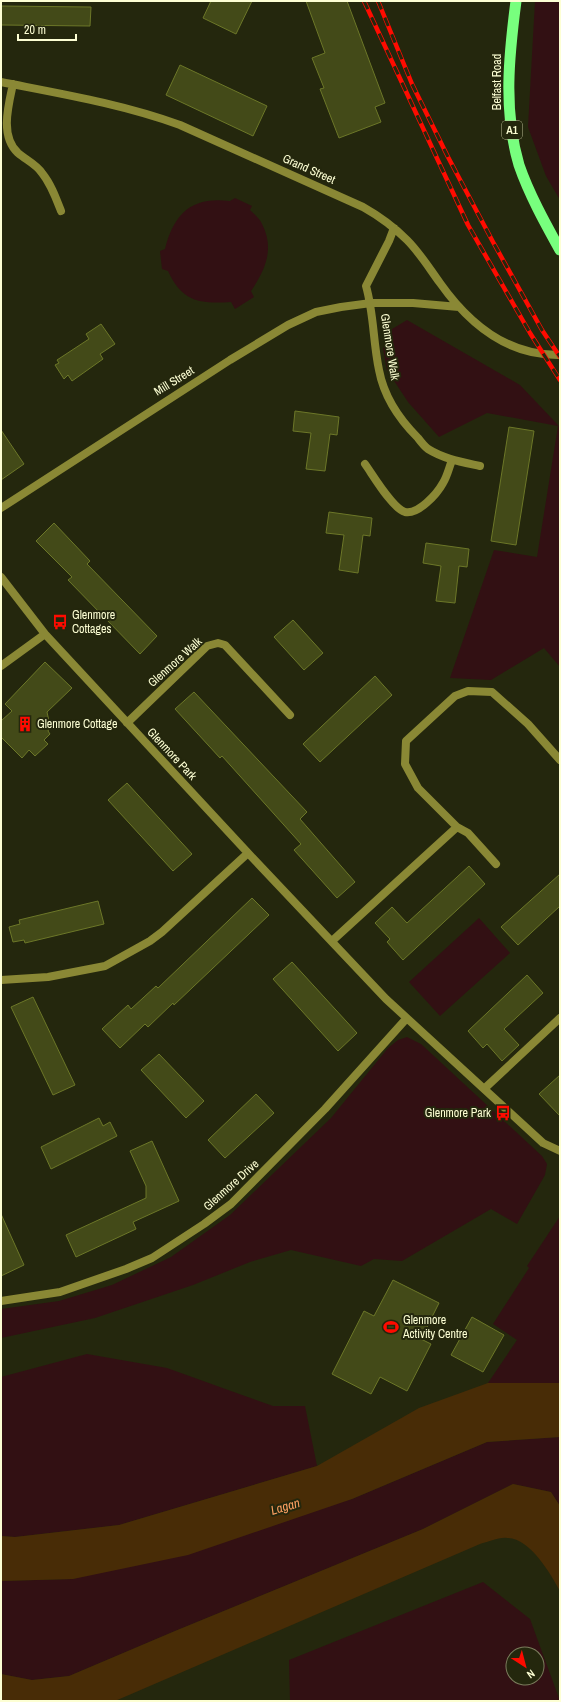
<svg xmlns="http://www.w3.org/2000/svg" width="561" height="1702" viewBox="0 0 561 1702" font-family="'Archivo Narrow',sans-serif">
<rect width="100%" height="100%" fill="#24270d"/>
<path fill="#321013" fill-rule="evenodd" d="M 535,1 L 560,1 L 560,200 L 546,176 L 528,127 Z
M 235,198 L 252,206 L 250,210 C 254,214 260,219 262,224 C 275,249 265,270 251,291 L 254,297 L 235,309 L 231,302 C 200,304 182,302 168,271 L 162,269 L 160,251 L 165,249 C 174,213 192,196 230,201 Z
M 407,320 L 520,385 L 558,425 L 560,429 L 560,667 L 544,648 L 491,680 L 450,678 L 494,550 L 537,557 L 558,426 L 487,413 L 439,437 L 408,402 L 387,370 L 383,349 L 392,329 Z
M 479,918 L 510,953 L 440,1016 L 409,982 Z
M 407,1037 L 421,1044 L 542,1156 L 547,1164 L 545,1175 L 517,1224 L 491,1209 L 402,1261 L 374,1259 L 361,1266 L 291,1250 L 250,1262 L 193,1285 L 95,1318 L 1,1338 L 1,1309 L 59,1301 L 112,1285 L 171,1257 L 230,1215 L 331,1118 L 388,1048 L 398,1040 Z
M 560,1216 L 560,1383 L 488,1383 L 517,1340 L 493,1324 L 529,1268 L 527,1266 Z
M 87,1354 L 167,1368 L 273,1406 L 305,1406 L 317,1466 L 119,1525 L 15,1537 L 1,1536 L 1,1377 Z
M 560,1437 L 560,1506 L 551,1492 L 513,1484 L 423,1529 L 175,1631 L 69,1676 L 32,1680 L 1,1674 L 1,1581 L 73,1579 L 352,1499 L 487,1442 Z
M 483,1582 L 530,1619 L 560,1701 L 290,1701 L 289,1660 ZM 513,1654 L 537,1654 L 537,1678 L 513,1678 Z"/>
<path fill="#482c06" d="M 488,1383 L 560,1383 L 560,1437 L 487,1442 L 352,1499 L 188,1555 L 73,1579 L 1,1581 L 1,1536 L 15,1537 L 119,1525 L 317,1466 L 419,1408 Z
M 513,1484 L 551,1492 L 560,1506 L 560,1591 C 550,1573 530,1538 507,1538 C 499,1537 488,1542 480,1544 L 115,1701 L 1,1701 L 1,1674 L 32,1680 L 69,1676 L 175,1631 L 423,1529 Z"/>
<path fill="#434a18" stroke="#6c7728" d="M 211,1 L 252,1 L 236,34 L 203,18 Z
M 306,1 L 347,1 L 385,103 L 375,107 L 381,122 L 339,138 L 320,89 L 324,88 L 312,58 L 325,53 Z
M 1,6 L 91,7 L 90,26 L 1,25 Z
M 180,65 L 267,106 L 253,136 L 166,95 Z
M 101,324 L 115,344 L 100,354 L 103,359 L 72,381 L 68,375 L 64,379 L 55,365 L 59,363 L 57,360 L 89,339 L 86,334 Z
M 295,411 L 339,417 L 337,435 L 330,434 L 325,471 L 306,469 L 311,433 L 293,431 Z
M 509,427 L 534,431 L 516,545 L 491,541 Z
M 1,430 L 24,464 L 1,480 Z
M 329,512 L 372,518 L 370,536 L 363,535 L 358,573 L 339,570 L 344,535 L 326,533 Z
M 54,523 L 90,561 L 87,564 L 157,636 L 140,654 L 68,580 L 72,577 L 36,541 Z
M 426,543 L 469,549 L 467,567 L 459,566 L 455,603 L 436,601 L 441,566 L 423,563 Z
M 293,620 L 323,653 L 304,670 L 274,637 Z
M 45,662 L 72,688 L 47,712 L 50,726 L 48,731 L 50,734 L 44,740 L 48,744 L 35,756 L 29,750 L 22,758 L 1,737 L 1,721 L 12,711 L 5,704 Z
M 375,676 L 392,695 L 320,762 L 303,744 Z
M 194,692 L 307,812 L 300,819 L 355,882 L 337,898 L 294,850 L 301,844 L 222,756 L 220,758 L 175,709 Z
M 127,783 L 192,854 L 173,871 L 108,800 Z
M 469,866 L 485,884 L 403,960 L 387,942 L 390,939 L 375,923 L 392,907 L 407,923 Z
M 560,874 L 560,906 L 518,945 L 501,927 Z
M 252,898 L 269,915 L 174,1005 L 173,1003 L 148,1027 L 145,1024 L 120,1048 L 102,1029 L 128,1005 L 131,1009 L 156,986 L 158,988 Z
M 98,901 L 104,924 L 25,943 L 24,940 L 13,942 L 9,927 L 20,924 L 19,920 Z
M 292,962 L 357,1033 L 338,1051 L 273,979 Z
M 527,975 L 543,993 L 504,1029 L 519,1045 L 502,1061 L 487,1044 L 483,1048 L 468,1031 Z
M 33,997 L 75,1085 L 53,1095 L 11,1007 Z
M 159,1054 L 204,1101 L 186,1118 L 141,1070 Z
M 560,1075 L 560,1116 L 539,1094 Z
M 256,1094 L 274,1113 L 225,1158 L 208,1140 Z
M 99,1118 L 103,1126 L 110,1122 L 117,1136 L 51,1169 L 41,1147 Z
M 152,1141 L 179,1201 L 133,1222 L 136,1229 L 76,1257 L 66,1235 L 146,1198 L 146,1186 L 130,1151 Z
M 1,1214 L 24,1265 L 1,1276 Z
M 393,1280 L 439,1303 L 421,1339 L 431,1344 L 407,1391 L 380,1377 L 371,1394 L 332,1374 L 364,1311 L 374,1316 Z
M 472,1317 L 504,1335 L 483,1372 L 451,1355 Z"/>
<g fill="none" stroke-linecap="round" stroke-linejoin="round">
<path stroke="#8a8835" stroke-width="8" d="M 1,82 C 62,94 122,104 180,125 L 363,207 C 379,216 394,227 407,240 C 420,253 429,268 440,283 C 469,324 508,356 560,355
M 13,84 C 8,107 0,136 18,153 C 26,160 36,164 42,173 C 51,184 56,198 61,211
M 394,228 L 389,241 L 366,286 C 374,314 373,342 379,370 C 384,397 399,419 418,438 C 421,442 424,446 428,449 C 444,459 462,462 480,466
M 365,464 C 373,475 392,508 405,512 C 418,515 437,494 443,483 C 447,477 449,468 452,460
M 1,508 L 230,360 L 288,325 L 316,312 L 341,307 L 371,303 L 413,303 L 459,307
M 1,577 L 45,634 L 248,853 L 386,999 L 543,1143 L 560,1151
M 1,666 L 45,634
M 127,723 L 207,646 L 218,643 L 225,645 L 290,715
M 496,864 L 468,833 L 457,827 L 418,788 L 405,764 L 406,741 L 455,696 L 468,691 L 492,692 L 528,724 L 560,760
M 332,941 L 457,827
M 1,980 L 48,977 L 105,966 L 150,941 L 162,932 L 248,853
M 485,1088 L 560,1018
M 1,1301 L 60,1292 L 126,1269 L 152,1258 L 204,1224 L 231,1204 L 325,1109 L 406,1019"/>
<path stroke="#78ff7e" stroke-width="11" d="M 516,1 C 509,55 503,111 519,165 C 529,194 545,223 560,250"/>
<g stroke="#ff0b00" stroke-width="4.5">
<path id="rail" d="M 364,1 L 468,225 L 530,333 L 560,380
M 378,1 L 412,84 L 448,157 L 493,242 L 542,330 L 560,357"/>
</g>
<use href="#rail" stroke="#24270d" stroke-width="3" stroke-dasharray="9" stroke-linecap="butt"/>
</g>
<defs>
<g id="bus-bare" transform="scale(1.2)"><path d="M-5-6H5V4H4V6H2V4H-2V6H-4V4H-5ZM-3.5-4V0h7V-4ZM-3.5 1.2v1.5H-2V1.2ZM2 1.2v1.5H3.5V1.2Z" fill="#ff0b00" stroke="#24270d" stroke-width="2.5" paint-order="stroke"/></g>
<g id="building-bare" transform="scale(1.2)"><path d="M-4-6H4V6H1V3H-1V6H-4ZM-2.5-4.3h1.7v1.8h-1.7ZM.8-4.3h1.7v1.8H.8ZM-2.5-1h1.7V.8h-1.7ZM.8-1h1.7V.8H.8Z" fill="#ff0b00" stroke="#24270d" stroke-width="2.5" paint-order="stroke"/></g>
<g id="stadium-bare" transform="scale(1.2)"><path d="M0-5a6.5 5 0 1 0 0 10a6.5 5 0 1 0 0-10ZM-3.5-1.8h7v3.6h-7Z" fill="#ff0b00" stroke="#24270d" stroke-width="2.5" paint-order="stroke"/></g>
</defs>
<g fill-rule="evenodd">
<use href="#bus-bare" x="60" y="622"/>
<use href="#building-bare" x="25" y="724"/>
<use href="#bus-bare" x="503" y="1113"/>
<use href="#stadium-bare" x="391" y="1327"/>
</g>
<g text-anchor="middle" stroke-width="4" stroke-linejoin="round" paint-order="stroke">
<rect fill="#24270d" stroke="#bcbe98" stroke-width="1" x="502" y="121" width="20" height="18" rx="3"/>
<g font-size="11" font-weight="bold" fill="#fdffd4">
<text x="512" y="134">A1</text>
</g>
<g font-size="12" fill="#fdffd4" stroke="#24270d">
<text transform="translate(497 82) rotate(-90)" y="4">Belfast Road</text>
<text transform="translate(309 169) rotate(24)" y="4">Grand Street</text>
<text transform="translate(390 347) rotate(81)" y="4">Glenmore Walk</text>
<text transform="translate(174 381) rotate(-32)" y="4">Mill Street</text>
<text transform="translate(175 662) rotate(-42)" y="4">Glenmore Walk</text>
<text transform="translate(172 754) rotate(47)" y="4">Glenmore Park</text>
<text transform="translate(231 1185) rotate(-42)" y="4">Glenmore Drive</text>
</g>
<g font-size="12" fill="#fdffd4" stroke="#24270d" text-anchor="start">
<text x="72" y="619">Glenmore<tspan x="72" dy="14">Cottages</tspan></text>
<text x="37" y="728">Glenmore Cottage</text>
<text x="491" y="1117" text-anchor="end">Glenmore Park</text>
<text x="403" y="1324">Glenmore<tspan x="403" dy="14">Activity Centre</tspan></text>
</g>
<g font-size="13" font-style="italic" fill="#ffa162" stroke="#24270d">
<text transform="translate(285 1506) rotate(-16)" y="5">Lagan</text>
</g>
</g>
<rect width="561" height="1702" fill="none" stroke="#fdffd4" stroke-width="4"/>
<g transform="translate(525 1666) rotate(144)"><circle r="19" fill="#24270d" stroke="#7b7d5d"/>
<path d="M0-3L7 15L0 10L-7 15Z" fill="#ff0b00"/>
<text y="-6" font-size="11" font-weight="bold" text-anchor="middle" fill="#fdffd4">N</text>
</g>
<path d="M18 34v6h58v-6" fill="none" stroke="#fdffd4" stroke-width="2"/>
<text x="24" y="34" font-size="12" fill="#fdffd4" stroke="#24270d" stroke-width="3" paint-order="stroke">20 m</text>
</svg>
